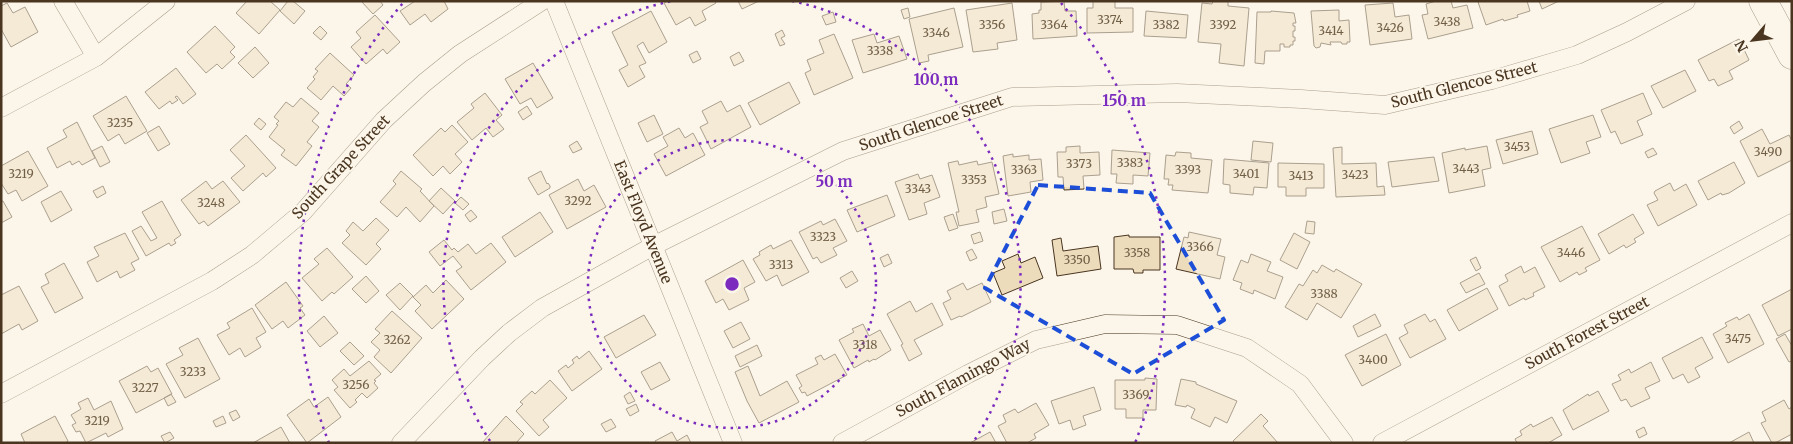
<svg xmlns="http://www.w3.org/2000/svg" width="1793" height="444" viewBox="0 0 1793 444" font-family="Merriweather,serif">
<rect width="100%" height="100%" fill="#fbf6e9"/>
<path fill="#ecdcbc" stroke="#4a3520" d="M 247,1 L 270,1 L 280,10 L 259,34 L 236,13 Z
M 288,1 L 293,1 L 305,11 L 294,24 L 280,11 Z
M 361,1 L 380,1 L 383,5 L 373,14 Z
M 415,1 L 444,1 L 448,9 L 431,22 L 425,14 L 410,25 L 400,11 Z
M 668,1 L 715,1 L 716,3 L 702,11 L 706,20 L 695,26 L 690,17 L 676,25 L 664,3 Z
M 738,1 L 759,1 L 742,9 Z
M 1064,1 L 1065,11 L 1076,11 L 1077,36 L 1033,39 L 1032,14 L 1039,13 L 1039,10 L 1041,10 L 1041,2 Z
M 1093,1 L 1115,1 L 1115,8 L 1133,8 L 1133,32 L 1087,33 L 1087,8 L 1093,8 Z
M 1213,1 L 1228,1 L 1228,6 L 1249,8 L 1244,66 L 1219,63 L 1221,44 L 1198,42 L 1202,3 L 1212,4 Z
M 1436,1 L 1451,1 L 1453,8 L 1467,5 L 1473,28 L 1428,39 L 1422,15 L 1428,14 L 1426,4 Z
M 1481,1 L 1527,1 L 1530,11 L 1517,15 L 1518,17 L 1504,21 L 1503,19 L 1486,25 L 1478,2 Z
M 1539,1 L 1559,1 L 1542,9 Z
M 7,3 L 13,13 L 25,7 L 38,32 L 11,47 L 1,29 L 1,6 Z
M 1012,3 L 1017,40 L 997,43 L 998,49 L 973,52 L 966,10 Z
M 1393,3 L 1395,17 L 1409,15 L 1412,39 L 1370,45 L 1365,5 Z
M 908,8 L 910,17 L 904,19 L 901,10 Z
M 954,8 L 963,47 L 928,55 L 929,61 L 919,63 L 909,19 Z
M 1339,10 L 1339,21 L 1349,20 L 1350,42 L 1347,42 L 1347,44 L 1342,44 L 1341,42 L 1330,42 L 1331,45 L 1321,43 L 1320,47 L 1316,48 L 1314,46 L 1311,11 Z
M 651,11 L 667,42 L 649,53 L 643,42 L 637,46 L 646,63 L 639,66 L 645,77 L 628,87 L 619,70 L 628,65 L 612,32 Z
M 1146,11 L 1188,15 L 1186,38 L 1144,36 Z
M 1271,11 L 1294,13 L 1296,23 L 1293,23 L 1293,26 L 1295,26 L 1295,31 L 1293,31 L 1293,37 L 1295,37 L 1295,41 L 1293,41 L 1293,45 L 1290,45 L 1290,47 L 1284,47 L 1284,44 L 1280,44 L 1280,51 L 1265,51 L 1264,64 L 1255,63 L 1257,12 L 1271,12 Z
M 833,12 L 836,22 L 826,25 L 822,16 Z
M 375,15 L 400,42 L 387,54 L 383,49 L 366,64 L 351,47 L 361,38 L 356,32 Z
M 215,26 L 235,47 L 230,52 L 235,57 L 222,69 L 217,64 L 206,73 L 187,52 Z
M 320,26 L 327,33 L 321,40 L 313,33 Z
M 782,30 L 785,36 L 781,38 L 785,44 L 780,46 L 775,34 Z
M 834,34 L 853,78 L 814,95 L 805,73 L 811,70 L 807,60 L 824,53 L 819,40 Z
M 874,34 L 877,43 L 899,36 L 907,59 L 863,73 L 852,40 Z
M 1739,39 L 1749,60 L 1729,71 L 1733,79 L 1718,86 L 1714,79 L 1709,81 L 1698,60 Z
M 255,47 L 269,63 L 253,78 L 238,63 Z
M 697,51 L 701,59 L 693,63 L 689,55 Z
M 739,52 L 744,61 L 734,66 L 730,57 Z
M 330,53 L 354,75 L 346,84 L 351,88 L 344,96 L 333,86 L 321,100 L 307,88 L 315,79 L 313,77 L 318,71 L 315,69 Z
M 533,63 L 553,98 L 537,108 L 531,98 L 520,104 L 505,79 Z
M 176,68 L 196,94 L 183,104 L 177,96 L 175,97 L 178,100 L 172,104 L 170,101 L 159,109 L 145,92 Z
M 1685,70 L 1696,91 L 1663,108 L 1651,86 Z
M 789,82 L 800,103 L 760,125 L 748,103 Z
M 485,93 L 502,115 L 496,120 L 504,129 L 493,137 L 486,128 L 472,140 L 457,122 L 474,108 L 471,104 Z
M 1643,93 L 1652,114 L 1637,121 L 1643,135 L 1621,144 L 1615,131 L 1611,133 L 1601,110 Z
M 126,96 L 147,131 L 125,144 L 119,134 L 108,141 L 93,116 Z
M 301,98 L 319,113 L 312,121 L 319,127 L 307,142 L 312,146 L 296,166 L 281,155 L 285,150 L 269,137 L 278,125 L 276,124 L 279,121 L 274,117 L 286,102 L 293,107 Z
M 721,101 L 727,112 L 740,105 L 751,127 L 711,149 L 700,127 L 708,123 L 702,111 Z
M 527,106 L 532,114 L 523,120 L 518,112 Z
M 654,115 L 663,134 L 647,142 L 638,123 Z
M 1593,115 L 1601,137 L 1586,142 L 1590,153 L 1561,163 L 1549,129 Z
M 259,118 L 266,124 L 261,130 L 254,124 Z
M 1739,121 L 1743,128 L 1734,134 L 1730,127 Z
M 77,122 L 95,158 L 82,165 L 79,161 L 72,165 L 70,161 L 57,168 L 47,148 L 67,137 L 63,130 Z
M 452,125 L 468,142 L 455,154 L 462,162 L 450,174 L 443,166 L 433,176 L 413,155 L 441,128 L 445,132 Z
M 159,126 L 170,144 L 158,151 L 147,133 Z
M 679,128 L 685,138 L 693,133 L 705,155 L 666,176 L 654,154 L 668,146 L 663,137 Z
M 1762,129 L 1770,144 L 1789,135 L 1792,141 L 1792,160 L 1758,177 L 1740,141 Z
M 1532,131 L 1538,154 L 1503,164 L 1496,140 Z
M 246,135 L 276,168 L 266,177 L 263,173 L 243,191 L 231,178 L 245,166 L 230,150 Z
M 577,141 L 582,149 L 573,153 L 569,146 Z
M 1253,141 L 1273,143 L 1271,162 L 1251,160 Z
M 102,146 L 110,162 L 100,167 L 92,151 Z
M 1080,146 L 1080,153 L 1099,152 L 1100,175 L 1083,176 L 1084,189 L 1064,190 L 1063,177 L 1058,177 L 1057,152 L 1066,152 L 1066,147 Z
M 1487,146 L 1491,168 L 1482,170 L 1485,186 L 1449,193 L 1442,153 L 1465,148 L 1465,150 Z
M 1342,147 L 1342,164 L 1376,163 L 1377,187 L 1384,186 L 1385,195 L 1336,197 L 1333,148 Z
M 1653,148 L 1657,154 L 1648,158 L 1645,152 Z
M 1112,150 L 1150,153 L 1148,176 L 1133,175 L 1133,184 L 1116,183 L 1117,174 L 1111,174 Z
M 28,151 L 48,186 L 22,201 L 16,190 L 8,194 L 1,183 L 1,166 Z
M 1176,152 L 1191,153 L 1191,158 L 1212,160 L 1208,193 L 1172,190 L 1173,185 L 1168,185 L 1169,179 L 1164,179 L 1166,155 L 1175,156 Z
M 1013,154 L 1013,157 L 1029,155 L 1029,160 L 1041,159 L 1043,180 L 1030,182 L 1031,192 L 1008,196 L 1003,156 Z
M 1434,157 L 1439,181 L 1392,187 L 1388,162 Z
M 1224,159 L 1269,163 L 1267,188 L 1254,187 L 1253,195 L 1230,193 L 1230,185 L 1223,184 Z
M 957,161 L 958,161 L 959,165 L 977,161 L 978,165 L 992,162 L 999,194 L 985,197 L 987,207 L 976,210 L 979,222 L 959,226 L 956,212 L 959,212 L 948,163 Z
M 1734,162 L 1745,183 L 1729,193 L 1722,195 L 1721,193 L 1708,200 L 1698,181 Z
M 1278,163 L 1324,164 L 1324,188 L 1306,188 L 1306,196 L 1286,196 L 1286,187 L 1278,187 Z
M 401,171 L 422,189 L 420,191 L 434,206 L 420,222 L 406,207 L 397,217 L 380,202 L 396,184 L 393,181 Z
M 541,171 L 547,184 L 548,183 L 550,186 L 550,188 L 538,195 L 528,178 Z
M 918,174 L 920,179 L 932,175 L 940,197 L 924,203 L 927,214 L 909,220 L 895,182 Z
M 578,179 L 584,191 L 594,185 L 606,207 L 567,229 L 549,195 Z
M 206,181 L 212,189 L 223,181 L 240,202 L 208,226 L 204,221 L 199,224 L 181,200 Z
M 1670,183 L 1674,191 L 1686,184 L 1697,205 L 1658,226 L 1647,205 L 1658,200 L 1654,193 L 1655,191 Z
M 103,186 L 106,193 L 97,198 L 93,191 Z
M 441,188 L 455,201 L 443,214 L 429,201 Z
M 61,191 L 72,210 L 51,222 L 41,202 Z
M 887,195 L 895,216 L 857,232 L 847,210 Z
M 461,197 L 469,204 L 463,210 L 455,203 Z
M 1,201 L 3,201 L 12,217 L 1,223 Z
M 162,201 L 181,235 L 174,240 L 176,243 L 171,246 L 169,243 L 146,256 L 132,231 L 141,226 L 151,241 L 157,238 L 142,212 Z
M 1004,209 L 1007,221 L 994,224 L 992,212 Z
M 471,210 L 477,217 L 470,222 L 465,215 Z
M 540,212 L 553,232 L 515,257 L 502,237 Z
M 953,214 L 958,228 L 949,231 L 944,217 Z
M 1633,214 L 1644,233 L 1634,239 L 1636,242 L 1626,248 L 1624,245 L 1609,254 L 1598,234 Z
M 376,218 L 389,230 L 376,244 L 381,249 L 366,265 L 342,243 L 350,235 L 346,231 L 353,222 L 363,231 Z
M 835,219 L 847,241 L 833,248 L 837,255 L 821,263 L 817,257 L 813,259 L 799,232 L 821,221 L 823,225 Z
M 1307,221 L 1315,222 L 1314,234 L 1305,233 Z
M 1582,226 L 1600,260 L 1585,268 L 1587,271 L 1579,275 L 1577,272 L 1560,282 L 1541,247 Z
M 980,232 L 983,241 L 974,244 L 971,235 Z
M 1189,232 L 1221,239 L 1217,255 L 1225,257 L 1220,279 L 1176,269 L 1184,237 L 1188,238 Z
M 125,233 L 139,259 L 131,263 L 135,270 L 120,278 L 117,271 L 97,282 L 87,262 L 99,256 L 94,247 Z
M 1294,233 L 1310,242 L 1297,269 L 1280,260 Z
M 1129,235 L 1129,237 L 1160,237 L 1160,270 L 1143,270 L 1143,273 L 1134,273 L 1133,269 L 1114,269 L 1114,237 Z
M 1061,238 L 1063,251 L 1098,246 L 1101,269 L 1057,276 L 1052,240 Z
M 444,240 L 452,250 L 454,248 L 458,252 L 468,244 L 476,254 L 491,243 L 506,262 L 471,290 L 456,271 L 462,267 L 453,256 L 440,266 L 429,252 Z
M 791,240 L 809,272 L 782,286 L 777,275 L 766,281 L 753,259 L 760,255 L 759,252 L 771,245 L 773,249 Z
M 327,248 L 353,277 L 334,294 L 332,292 L 322,301 L 302,278 L 319,264 L 314,259 Z
M 972,249 L 977,258 L 970,261 L 966,252 Z
M 888,254 L 892,263 L 884,267 L 880,258 Z
M 1018,254 L 1021,263 L 1035,257 L 1043,278 L 1002,295 L 993,273 L 1005,268 L 1002,261 Z
M 1251,254 L 1271,262 L 1267,271 L 1283,277 L 1275,299 L 1254,290 L 1253,294 L 1240,289 L 1242,283 L 1233,280 L 1241,260 L 1248,263 Z
M 1476,257 L 1481,268 L 1476,271 L 1470,260 Z
M 743,260 L 755,282 L 744,288 L 749,300 L 729,310 L 723,299 L 716,303 L 705,281 Z
M 64,263 L 83,298 L 55,313 L 41,287 L 49,283 L 45,274 Z
M 1322,265 L 1334,272 L 1336,269 L 1362,284 L 1341,318 L 1317,303 L 1307,320 L 1285,307 L 1299,284 L 1303,286 L 1313,270 L 1317,273 Z
M 1521,266 L 1524,273 L 1535,267 L 1545,287 L 1533,293 L 1534,296 L 1525,300 L 1524,298 L 1509,306 L 1499,286 L 1508,281 L 1505,275 Z
M 852,271 L 858,281 L 846,288 L 840,278 Z
M 1479,273 L 1485,284 L 1466,293 L 1460,283 Z
M 366,276 L 379,291 L 366,303 L 352,289 Z
M 446,280 L 464,299 L 432,329 L 415,311 L 421,305 L 413,297 L 426,285 L 433,293 Z
M 286,282 L 303,306 L 300,308 L 305,315 L 288,328 L 283,321 L 272,329 L 255,305 Z
M 400,283 L 413,296 L 400,310 L 386,295 Z
M 963,283 L 967,290 L 982,283 L 991,302 L 961,317 L 960,316 L 951,320 L 943,303 L 951,299 L 947,291 Z
M 19,286 L 38,321 L 22,330 L 19,324 L 1,334 L 1,295 Z
M 1487,288 L 1498,309 L 1459,331 L 1447,310 Z
M 1792,289 L 1792,329 L 1778,336 L 1762,305 Z
M 910,301 L 916,312 L 932,303 L 943,325 L 914,340 L 922,354 L 909,361 L 901,345 L 903,344 L 887,314 Z
M 252,308 L 266,332 L 256,338 L 261,347 L 245,357 L 240,348 L 229,355 L 217,335 L 230,328 L 227,323 Z
M 392,311 L 422,338 L 391,373 L 374,357 L 380,350 L 371,342 L 380,333 L 375,329 Z
M 1375,314 L 1381,326 L 1358,337 L 1353,326 Z
M 1425,314 L 1430,322 L 1435,319 L 1446,339 L 1410,358 L 1399,338 L 1408,333 L 1404,325 Z
M 1749,314 L 1764,344 L 1728,363 L 1713,334 L 1727,326 L 1725,323 L 1737,317 L 1739,320 Z
M 644,315 L 656,335 L 616,358 L 604,337 Z
M 324,316 L 338,333 L 320,347 L 307,331 Z
M 741,322 L 750,339 L 733,348 L 724,331 Z
M 863,324 L 869,336 L 880,330 L 891,350 L 875,360 L 874,359 L 869,362 L 868,360 L 854,368 L 839,340 L 854,332 L 852,329 Z
M 1386,334 L 1401,365 L 1362,386 L 1345,355 Z
M 1785,334 L 1792,346 L 1792,361 L 1789,362 L 1776,339 Z
M 1702,337 L 1713,358 L 1695,368 L 1700,377 L 1688,383 L 1683,374 L 1673,379 L 1662,358 Z
M 198,338 L 220,379 L 185,398 L 166,364 L 183,355 L 179,348 Z
M 350,342 L 364,356 L 354,365 L 340,351 Z
M 757,345 L 762,356 L 740,367 L 735,356 Z
M 589,351 L 602,369 L 572,391 L 558,371 L 566,365 L 568,368 L 574,363 L 572,360 L 577,356 L 579,359 Z
M 835,354 L 847,375 L 807,396 L 805,392 L 802,393 L 799,388 L 802,386 L 796,375 L 818,364 L 815,358 L 821,355 L 824,360 Z
M 369,361 L 381,374 L 374,380 L 376,381 L 374,383 L 378,388 L 367,398 L 362,393 L 355,400 L 357,402 L 350,408 L 334,390 L 338,387 L 332,380 L 344,369 L 350,376 Z
M 660,362 L 670,380 L 651,390 L 641,372 Z
M 1651,362 L 1660,381 L 1645,388 L 1650,398 L 1631,407 L 1626,399 L 1621,401 L 1612,384 L 1621,380 L 1618,375 L 1629,369 L 1631,373 Z
M 147,366 L 151,372 L 158,368 L 172,394 L 136,413 L 119,381 Z
M 748,366 L 760,396 L 787,381 L 799,402 L 759,423 L 747,401 L 735,372 Z
M 1145,378 L 1157,379 L 1156,410 L 1143,410 L 1143,418 L 1126,418 L 1126,409 L 1115,409 L 1115,380 L 1145,380 Z
M 1181,379 L 1196,382 L 1196,384 L 1237,401 L 1227,423 L 1215,417 L 1210,427 L 1191,418 L 1195,409 L 1187,405 L 1186,407 L 1175,405 Z
M 550,380 L 567,398 L 543,420 L 549,427 L 539,436 L 516,411 L 523,404 L 520,402 L 532,391 L 535,394 Z
M 1094,387 L 1101,410 L 1083,416 L 1086,425 L 1073,430 L 1070,420 L 1059,424 L 1051,401 Z
M 1598,391 L 1609,411 L 1573,430 L 1563,410 L 1588,394 L 1589,396 Z
M 630,392 L 635,401 L 628,404 L 624,396 Z
M 171,394 L 176,402 L 168,406 L 164,398 Z
M 328,397 L 341,417 L 307,443 L 287,415 L 309,399 L 314,407 Z
M 88,398 L 94,410 L 111,401 L 123,429 L 108,437 L 106,433 L 86,443 L 80,431 L 76,432 L 72,425 L 76,423 L 71,415 L 81,409 L 78,403 Z
M 1784,400 L 1789,409 L 1792,407 L 1792,434 L 1775,443 L 1772,443 L 1761,423 L 1766,421 L 1762,412 Z
M 1036,403 L 1049,425 L 1034,434 L 1036,438 L 1027,443 L 1007,443 L 998,426 L 1006,422 L 1003,415 L 1015,409 L 1018,413 Z
M 636,404 L 639,411 L 630,416 L 626,409 Z
M 236,410 L 240,417 L 233,421 L 229,413 Z
M 1261,414 L 1268,421 L 1263,426 L 1278,443 L 1235,443 L 1233,441 Z
M 55,416 L 68,441 L 65,443 L 25,443 L 21,434 Z
M 223,416 L 226,423 L 216,427 L 213,421 Z
M 506,416 L 524,434 L 516,443 L 482,443 Z
M 1552,417 L 1562,435 L 1548,443 L 1517,443 L 1515,439 L 1522,435 L 1520,431 L 1531,424 L 1533,427 Z
M 611,419 L 616,427 L 606,432 L 601,424 Z
M 281,427 L 290,443 L 253,443 Z
M 1644,427 L 1647,434 L 1639,438 L 1636,431 Z
M 170,432 L 174,438 L 165,443 L 161,436 Z
M 672,432 L 677,441 L 687,435 L 691,443 L 656,443 L 655,441 Z
M 990,432 L 996,443 L 970,443 Z
M 1749,432 L 1754,443 L 1729,443 Z"/>
<g fill="none" stroke-linecap="round" stroke-linejoin="round">
<g stroke="#4a3520" stroke-width="19">
<path id="street" d="M 63,1 L 96,57
M 554,1 L 733,443
M 1,108 L 96,57 L 166,1
M 1,394 L 212,281 L 252,255 L 303,212 L 384,120 L 424,83 L 460,54 L 542,1
M 401,443 L 482,358 L 509,333 L 542,308 L 653,246 L 843,151 L 1012,97 L 1177,93 L 1301,99 L 1385,105 L 1492,80 L 1577,55 L 1627,32 L 1686,1
M 842,443 L 968,374 L 1036,340 L 1105,324 L 1177,325 L 1247,348 L 1300,384 L 1344,443
M 1382,443 L 1792,223"/>
</g>
<g stroke="#4a3520" stroke-width="29">
<path id="highway" d="M 1763,1 L 1792,55"/>
</g>
<use href="#street" stroke="#fbf6e9" stroke-width="18"/>
<use href="#highway" stroke="#fbf6e9" stroke-width="28"/>
</g>
<path d="M0 0H1793V444H0ZM 1038,185 L 1150,193 L 1224,320 L 1133,374 L 985,288 Z" fill="#fbf6e9" fill-opacity=".55" fill-rule="evenodd"/>
<path fill="none" stroke="#1d4ed8" stroke-width="4" stroke-dasharray="10 6" stroke-linejoin="round" d="M 1038,185 L 1150,193 L 1224,320 L 1133,374 L 985,288 Z"/>
<g fill="none" stroke="#7b2cbf" stroke-width="2.5" stroke-dasharray="2.5 5">
<circle cx="732" cy="284" r="144"/>
<path d="M490 441A289 289 0 0 1 672 1M792 1A289 289 0 0 1 974 441"/>
<path d="M329 443A433 433 0 0 1 403 3M1061 3A433 433 0 0 1 1135 443"/>
</g>
<g text-anchor="middle" stroke-width="4" stroke-linejoin="round" paint-order="stroke">
<g font-size="12" fill="#725f47">
<text x="1110" y="24">3374</text>
<text x="1447" y="26">3438</text>
<text x="992" y="29">3356</text>
<text x="1054" y="29">3364</text>
<text x="1166" y="29">3382</text>
<text x="1223" y="29">3392</text>
<text x="1390" y="32">3426</text>
<text x="1331" y="35">3414</text>
<text x="936" y="37">3346</text>
<text x="880" y="55">3338</text>
<text x="120" y="127">3235</text>
<text x="1517" y="151">3453</text>
<text x="1768" y="156">3490</text>
<text x="1130" y="167">3383</text>
<text x="1079" y="168">3373</text>
<text x="1466" y="173">3443</text>
<text x="1024" y="174">3363</text>
<text x="1188" y="174">3393</text>
<text x="21" y="178">3219</text>
<text x="1246" y="178">3401</text>
<text x="1355" y="179">3423</text>
<text x="1301" y="180">3413</text>
<text x="974" y="184">3353</text>
<text x="918" y="193">3343</text>
<text x="578" y="205">3292</text>
<text x="211" y="207">3248</text>
<text x="823" y="241">3323</text>
<text x="1200" y="251">3366</text>
<text x="1137" y="257">3358</text>
<text x="1571" y="257">3446</text>
<text x="1077" y="264">3350</text>
<text x="781" y="269">3313</text>
<text x="1324" y="298">3388</text>
<text x="1738" y="343">3475</text>
<text x="397" y="344">3262</text>
<text x="865" y="349">3318</text>
<text x="1373" y="364">3400</text>
<text x="193" y="376">3233</text>
<text x="356" y="389">3256</text>
<text x="145" y="392">3227</text>
<text x="1136" y="399">3369</text>
<text x="97" y="425">3219</text>
</g>
<g font-size="15" fill="#4a3520" stroke="#fbf6e9">
<text transform="translate(1464 85) rotate(-14)" y="5">South Glencoe Street</text>
<text transform="translate(931 123) rotate(-18)" y="5">South Glencoe Street</text>
<text transform="translate(341 167) rotate(-47)" y="5">South Grape Street</text>
<text transform="translate(643 222) rotate(68)" y="5">East Floyd Avenue</text>
<text transform="translate(1587 333) rotate(-28)" y="5">South Forest Street</text>
<text transform="translate(963 378) rotate(-28)" y="5">South Flamingo Way</text>
</g>
</g>
<circle cx="732" cy="284" r="8" fill="#7b2cbf" stroke="#fbf6e9" stroke-width="2.5"/>
<g font-size="15" text-anchor="middle" font-weight="bold" fill="#7b2cbf" stroke="#fbf6e9" stroke-width="4" stroke-linejoin="round" paint-order="stroke">
<text x="936" y="85">100 m</text>
<text x="1124" y="106">150 m</text>
<text x="834" y="187">50 m</text>
</g>
<rect width="1793" height="444" fill="none" stroke="#4a3520" stroke-width="5"/>
<g transform="translate(1753 40) rotate(242)" stroke="#fbf6e9" stroke-width="4" paint-order="stroke">
<path d="M0-4L9 19L0 12L-9 19Z" fill="#4a3520"/>
<text y="-8" font-size="14" font-weight="bold" text-anchor="middle" fill="#4a3520">N</text>
</g>
</svg>
